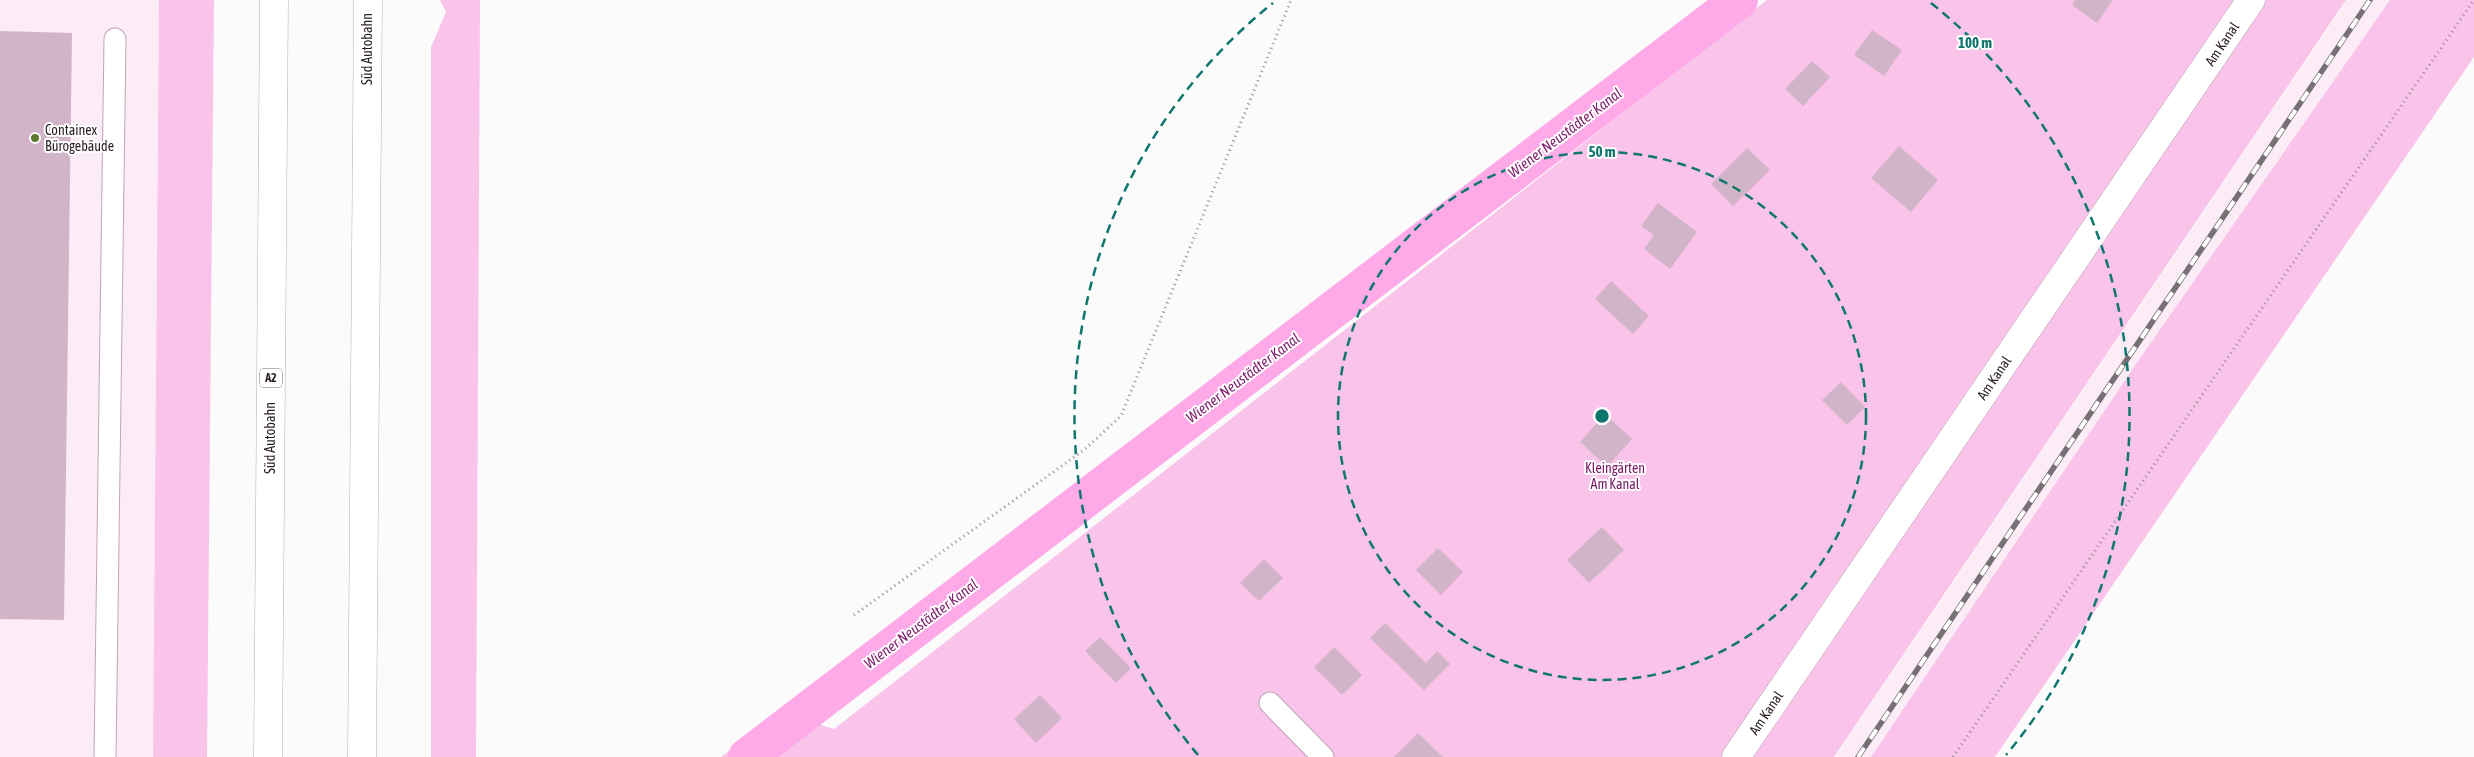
<svg xmlns="http://www.w3.org/2000/svg" width="2474" height="757" viewBox="0 0 2474 757" font-family="'Asap Condensed',sans-serif">
<rect width="100%" height="100%" fill="#fbfbfb"/>
<path fill="#fbecf6" d="M 0,0 L 159,0 L 153,757 L 0,757 Z
M 2347,0 L 2390,0 L 2136,364 L 1871,757 L 1835,757 Z"/>
<path fill="#fac3ea" d="M 159,0 L 214,0 L 207,757 L 153,757 Z
M 440,0 L 480,0 L 476,757 L 431,757 L 431,47 L 446,12 Z
M 1767,0 L 2346,0 L 1834,757 L 721,757 L 780,712 L 834,729 Z
M 2390,0 L 2474,0 L 2474,57 L 1995,757 L 1871,757 L 2136,364 Z"/>
<g fill="none" stroke-linecap="round" stroke-linejoin="round">
<path stroke="#feaae8" stroke-width="38" d="M 747,757 L 1739,0"/>
</g>
<path fill="#d1b4c8" d="M 2075,0 L 2113,0 L 2097,23 L 2072,5 Z
M 1872,30 L 1902,50 L 1884,76 L 1854,55 Z
M 0,31 L 72,33 L 64,620 L 0,619 Z
M 1812,61 L 1830,77 L 1803,106 L 1785,89 Z
M 1899,146 L 1938,180 L 1911,212 L 1871,178 Z
M 1747,148 L 1770,170 L 1733,206 L 1711,184 Z
M 1658,203 L 1697,232 L 1670,269 L 1644,249 L 1654,235 L 1641,226 Z
M 1611,281 L 1649,316 L 1633,334 L 1595,299 Z
M 1841,382 L 1865,407 L 1847,425 L 1822,400 Z
M 1605,414 L 1632,439 L 1607,467 L 1580,442 Z
M 1602,527 L 1624,550 L 1589,583 L 1567,560 Z
M 1438,548 L 1463,572 L 1441,595 L 1416,570 Z
M 1264,559 L 1283,578 L 1259,601 L 1240,583 Z
M 1385,623 L 1426,663 L 1437,651 L 1450,664 L 1424,690 L 1370,638 Z
M 1100,637 L 1131,668 L 1116,683 L 1085,651 Z
M 1334,647 L 1362,675 L 1342,695 L 1314,667 Z
M 1040,695 L 1062,718 L 1036,743 L 1014,719 Z
M 1418,733 L 1443,757 L 1394,757 Z"/>
<g fill="none" stroke-linecap="round" stroke-linejoin="round">
<g stroke="#c1a5b9" stroke-width="23">
<path id="lane" d="M 1270,703 L 1323,757
M 105,757 L 115,39"/>
</g>
<g stroke="#c1a5b9" stroke-width="29">
<path id="street" d="M 1736,757 L 2251,0"/>
</g>
<g stroke="#c1a5b9" stroke-width="29">
<path id="highway" d="M 268,757 L 274,0
M 362,757 L 368,0"/>
</g>
<path stroke="#948e92" stroke-width="3" stroke-dasharray="1 4" stroke-linecap="butt" d="M 854,615 L 1084,450 L 1121,416 L 1291,0
M 1953,757 L 2474,0"/>
<use href="#lane" stroke="#fff" stroke-width="21"/>
<use href="#street" stroke="#fff" stroke-width="28"/>
<use href="#highway" stroke="#fff" stroke-width="28"/>
<g stroke="#777176" stroke-width="5.5">
<path id="rail" d="M 1858,757 L 2370,0"/>
</g>
<use href="#rail" stroke="#fff" stroke-width="4" stroke-dasharray="11" stroke-linecap="butt"/>
</g>
<g fill="none" stroke="#0f766e" stroke-width="2.5" stroke-dasharray="9 6">
<circle cx="1602" cy="416" r="264"/>
<path d="M1198 755A528 528 0 0 1 1273 3M1931 3A528 528 0 0 1 2006 755"/>
</g>
<circle fill="#5f7b2f" stroke="#fff" stroke-width="2" cx="35" cy="138" r="5"/>
<g text-anchor="middle" stroke-width="4" stroke-linejoin="round" paint-order="stroke">
<rect fill="#fff" stroke="#696267" stroke-width="1" x="260" y="368.5" width="22" height="19" rx="4"/>
<g font-size="12" font-weight="bold" fill="#291e26">
<text x="271" y="382">A2</text>
</g>
<g font-size="14" fill="#291e26" stroke="#fff">
<text transform="translate(2222 44) rotate(-56)" y="5">Am Kanal</text>
<text transform="translate(367 49) rotate(-90)" y="5">Süd Autobahn</text>
<text transform="translate(1994 378) rotate(-56)" y="5">Am Kanal</text>
<text transform="translate(270 438) rotate(-90)" y="5">Süd Autobahn</text>
<text transform="translate(1766 713) rotate(-56)" y="5">Am Kanal</text>
</g>
<g font-size="14" fill="#291e26" stroke="#fff" text-anchor="start">
<text x="45" y="135">Containex<tspan x="45" dy="16">Bürogebäude</tspan></text>
</g>
<g font-size="14" fill="#781766" stroke="#fff">
<text x="1615" y="473">Kleingärten<tspan x="1615" dy="16">Am Kanal</tspan></text>
</g>
<g font-size="15" font-style="italic" fill="#81226f" stroke="#fff">
<text transform="translate(1565 133) rotate(-37)" y="5">Wiener Neustädter Kanal</text>
<text transform="translate(1243 378) rotate(-37)" y="5">Wiener Neustädter Kanal</text>
<text transform="translate(921 624) rotate(-37)" y="5">Wiener Neustädter Kanal</text>
</g>
</g>
<circle cx="1602" cy="416" r="8" fill="#0f766e" stroke="#fff" stroke-width="2.5"/>
<g font-size="15" text-anchor="middle" font-weight="bold" fill="#0f766e" stroke="#fff" stroke-width="4" stroke-linejoin="round" paint-order="stroke">
<text x="1975" y="48">100 m</text>
<text x="1602" y="157">50 m</text>
</g>
</svg>
